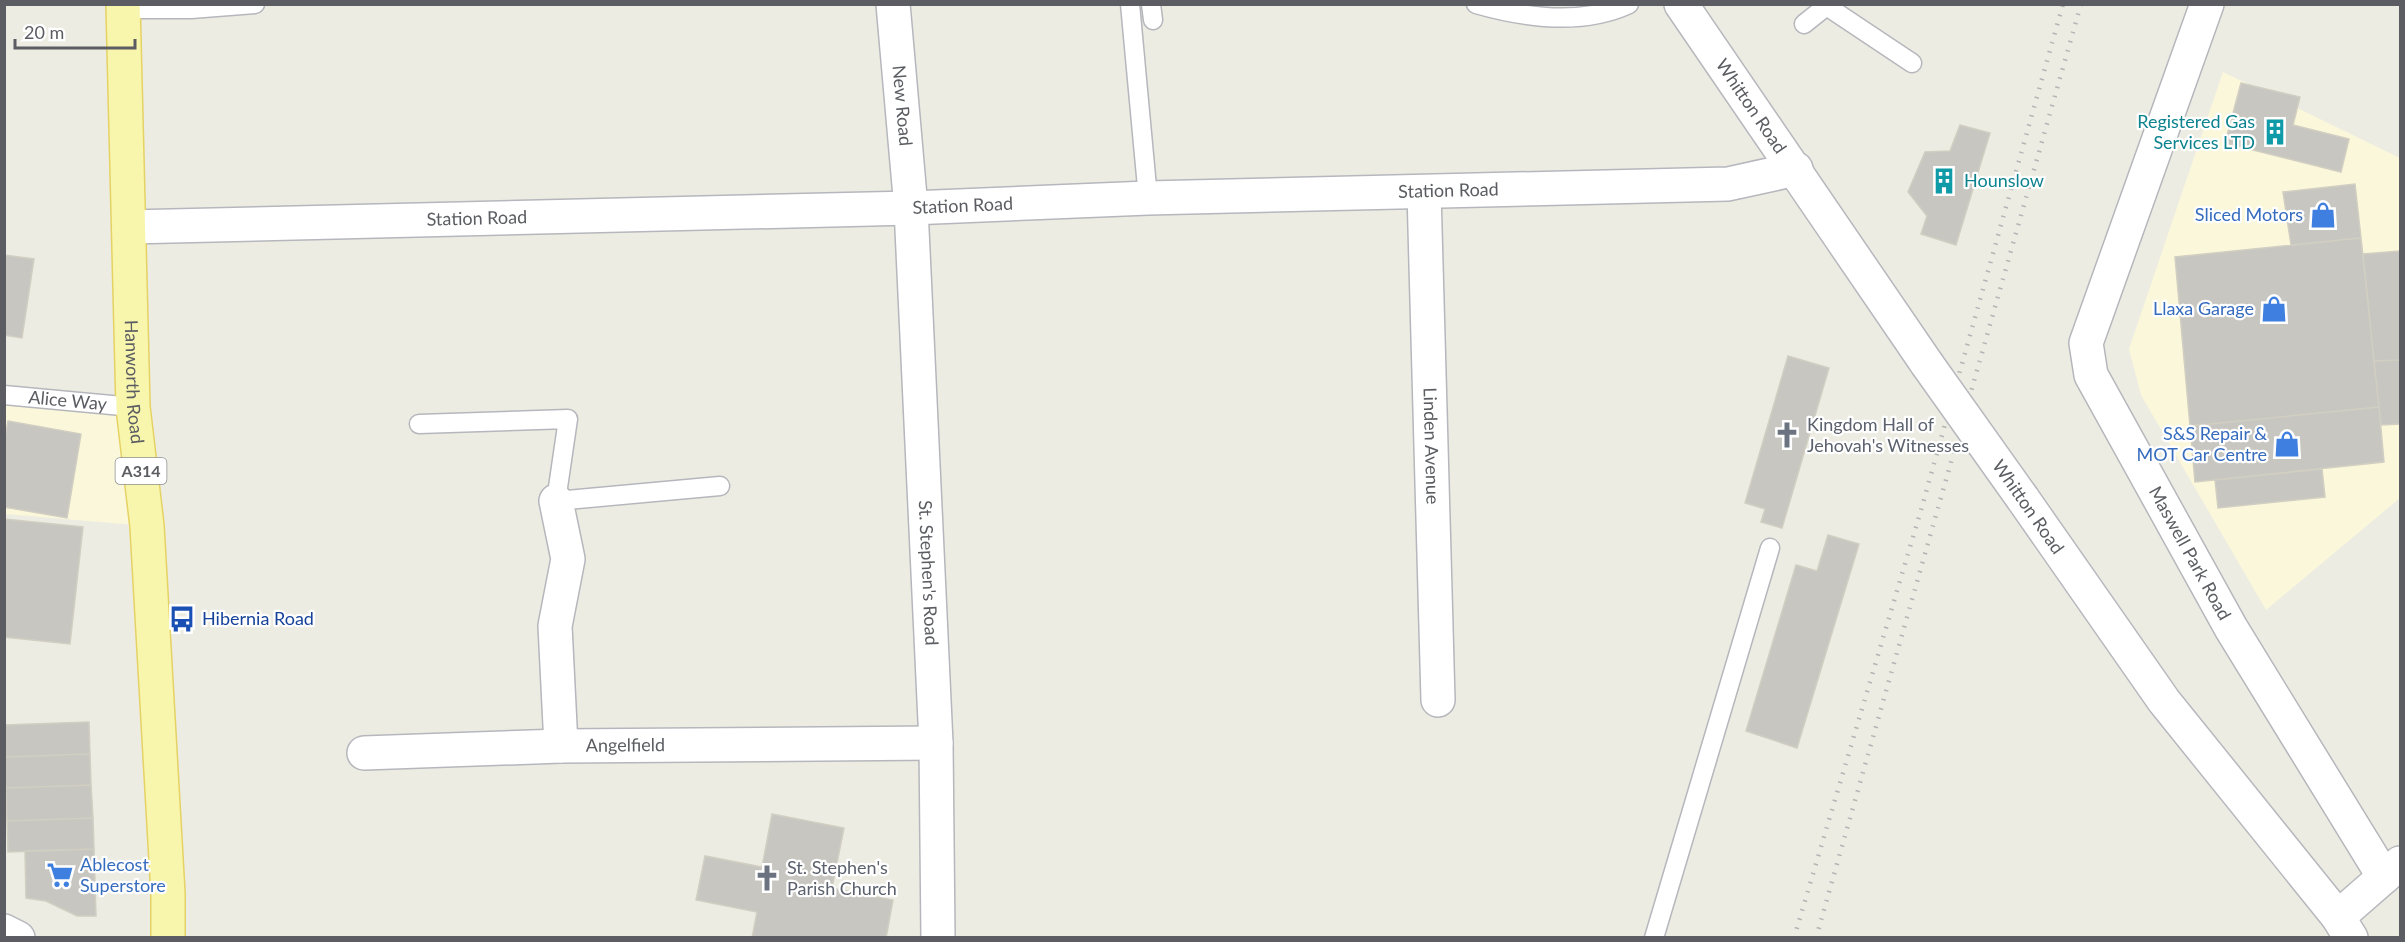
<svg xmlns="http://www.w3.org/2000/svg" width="2405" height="942" viewBox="0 0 2405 942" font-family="Lato,sans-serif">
<rect width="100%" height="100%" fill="#edece3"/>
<path fill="#fbf7da" d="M 2223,72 L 2400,158 L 2400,498 L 2266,610 L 2141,395 L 2129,349 Z
M 5,399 L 127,403 L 147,526 L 5,514 Z"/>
<path fill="#c8c6c0" stroke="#d1cec2" stroke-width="1.5" d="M 2241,83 L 2300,97 L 2293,125 L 2349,139 L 2341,172 L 2225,143 Z
M 1960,125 L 1990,133 L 1956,245 L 1921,234 L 1927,216 L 1908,192 L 1925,152 L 1950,151 Z
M 2355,184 L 2361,238 L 2291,245 L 2283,192 Z
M 2361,238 L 2379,407 L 2190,426 L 2175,257 Z
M 2400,251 L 2400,360 L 2374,361 L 2363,254 Z
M 4,255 L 34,259 L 22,338 L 4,335 Z
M 1788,356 L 1829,368 L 1782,528 L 1761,522 L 1765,509 L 1745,503 Z
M 2400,360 L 2400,424 L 2381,425 L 2374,361 Z
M 2379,407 L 2384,462 L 2195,482 L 2190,426 Z
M 8,421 L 81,434 L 67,518 L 4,507 L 4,443 Z
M 2322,469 L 2325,497 L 2218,508 L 2215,480 Z
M 4,519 L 83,527 L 70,644 L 4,637 Z
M 1828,535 L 1859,544 L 1797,748 L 1746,731 L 1796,565 L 1817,571 Z
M 89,722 L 90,754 L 4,757 L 4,725 Z
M 90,754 L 91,785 L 6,788 L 4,757 Z
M 91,785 L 93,818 L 7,821 L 6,788 Z
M 772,814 L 844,828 L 832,888 L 893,900 L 886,938 L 752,938 L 757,912 L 696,900 L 705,856 L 762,867 Z
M 93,818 L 94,849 L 8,852 L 7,821 Z
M 94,849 L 96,916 L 77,916 L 46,901 L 26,898 L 25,851 Z"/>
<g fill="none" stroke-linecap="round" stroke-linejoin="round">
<g stroke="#b5b7bc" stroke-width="21">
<g id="lane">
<path d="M 1130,4 L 1148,198"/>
<path d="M 1151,4 L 1153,20"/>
<path d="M 1476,4 C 1525,18 1582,26 1629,4"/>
<path d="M 1828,7 L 1912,63"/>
<path d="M 123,9 L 191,9 L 255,4"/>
<path d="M 1804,24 L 1829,4"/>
<path id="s1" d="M 4,395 L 133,407"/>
<path d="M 419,424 L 568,419 L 556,501 L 720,486"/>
<path d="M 1654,938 L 1770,548"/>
</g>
</g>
<g stroke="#b5b7bc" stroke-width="36">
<g id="street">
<path id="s2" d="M 893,4 L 911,208 L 936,743 L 938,938"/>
<path id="s3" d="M 2207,4 L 2086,343 L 2091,375 L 2231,628 L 2384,877"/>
<path id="s4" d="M 1424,192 L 1438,700"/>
<path id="s5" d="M 129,227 L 911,208 L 1148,198 L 1728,184 L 1796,169"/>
<path id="s6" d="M 556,501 L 568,559 L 555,626 L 561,746 L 936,743"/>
<path d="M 364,753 L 561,746"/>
<path d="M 2338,917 L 2400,863"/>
<path d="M 4,931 L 18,938"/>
</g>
</g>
<g stroke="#b7b8be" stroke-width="36">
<g id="secondary">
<path id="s7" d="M 1681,4 L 1927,364"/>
<path d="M 2023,499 L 2164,701 L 2338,917 L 2351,938"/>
</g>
</g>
<g stroke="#e5d264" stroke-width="36">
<g id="primary">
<path id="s8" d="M 123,4 L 133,407 L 147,526 L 168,894 L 168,938"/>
</g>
</g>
<use href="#lane" stroke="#fff" stroke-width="18"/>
<use href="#street" stroke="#fff" stroke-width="33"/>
<use href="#secondary" stroke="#fff" stroke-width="33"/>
<use href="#primary" stroke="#f8f6ad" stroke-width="33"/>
<path stroke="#b3b4b4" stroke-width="4.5" stroke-dasharray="1.5 8" stroke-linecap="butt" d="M 1794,938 L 1921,510 L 2063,4
M 1816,938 L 2081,4"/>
<g stroke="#b7b8be" stroke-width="36" stroke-linecap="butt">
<path id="secondary-bridge" d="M 1927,364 L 2023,499"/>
</g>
<use href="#secondary-bridge" stroke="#fff" stroke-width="33"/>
</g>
<defs>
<g id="building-bare" transform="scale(2.07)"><path d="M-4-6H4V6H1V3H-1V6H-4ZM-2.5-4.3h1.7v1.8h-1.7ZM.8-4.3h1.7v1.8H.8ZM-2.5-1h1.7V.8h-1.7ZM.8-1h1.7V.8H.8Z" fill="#0f9aa8" stroke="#fff" stroke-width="2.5" paint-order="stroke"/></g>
<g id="shop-bare" transform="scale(2.07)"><path d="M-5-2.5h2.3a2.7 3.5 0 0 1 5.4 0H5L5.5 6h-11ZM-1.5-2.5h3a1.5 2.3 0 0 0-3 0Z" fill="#3f7fe0" stroke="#fff" stroke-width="2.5" paint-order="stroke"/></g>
<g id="church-bare" transform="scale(2.07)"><path d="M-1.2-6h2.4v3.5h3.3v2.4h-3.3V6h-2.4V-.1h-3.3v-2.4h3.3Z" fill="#6b7280" stroke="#fff" stroke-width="2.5" paint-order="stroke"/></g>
<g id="bus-bare" transform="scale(2.07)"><path d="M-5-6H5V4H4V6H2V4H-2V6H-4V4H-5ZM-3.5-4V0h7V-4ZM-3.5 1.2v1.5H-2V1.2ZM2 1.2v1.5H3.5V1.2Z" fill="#1a4fb4" stroke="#fff" stroke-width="2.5" paint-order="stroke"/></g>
<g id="supermarket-bare" transform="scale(2.07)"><path d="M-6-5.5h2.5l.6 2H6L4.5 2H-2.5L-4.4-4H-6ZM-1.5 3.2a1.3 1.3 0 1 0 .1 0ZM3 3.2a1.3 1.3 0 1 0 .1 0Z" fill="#3f7fe0" stroke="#fff" stroke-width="2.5" paint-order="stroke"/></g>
</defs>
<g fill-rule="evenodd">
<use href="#building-bare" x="2275" y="132"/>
<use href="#building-bare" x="1944" y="181"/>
<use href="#shop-bare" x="2323" y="215"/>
<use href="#shop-bare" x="2274" y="309"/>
<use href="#church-bare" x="1787" y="435"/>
<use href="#shop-bare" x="2287" y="444"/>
<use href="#bus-bare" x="182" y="619"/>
<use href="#supermarket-bare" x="60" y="875"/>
<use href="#church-bare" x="767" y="878"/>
</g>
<g text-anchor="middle" stroke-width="4.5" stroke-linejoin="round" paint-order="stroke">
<rect fill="#fff" stroke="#8c8e91" stroke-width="1.5" x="115.5" y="458" width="51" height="26" rx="4.5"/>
<g font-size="16" font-weight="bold" fill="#5b5d62">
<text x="141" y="477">A314</text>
</g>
<g font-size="18" fill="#5b5d62" stroke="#fff">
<text dy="6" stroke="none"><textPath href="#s2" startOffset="102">New Road</textPath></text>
<text dy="6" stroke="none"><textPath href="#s7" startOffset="124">Whitton Road</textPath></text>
<text dy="6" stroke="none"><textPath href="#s5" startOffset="1320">Station Road</textPath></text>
<text dy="6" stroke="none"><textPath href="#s5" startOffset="834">Station Road</textPath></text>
<text dy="6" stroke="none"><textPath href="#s5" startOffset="348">Station Road</textPath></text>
<text dy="6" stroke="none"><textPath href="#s8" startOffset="378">Hanworth Road</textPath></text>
<text dy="6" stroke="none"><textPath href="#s1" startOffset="64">Alice Way</textPath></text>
<text dy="6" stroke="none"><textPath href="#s4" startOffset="254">Linden Avenue</textPath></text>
<text transform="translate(2028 507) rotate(55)" y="6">Whitton Road</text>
<text dy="6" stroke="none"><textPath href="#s3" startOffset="596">Maswell Park Road</textPath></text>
<text dy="6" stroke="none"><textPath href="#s2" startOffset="570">St. Stephen's Road</textPath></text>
<text dy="6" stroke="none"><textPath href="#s6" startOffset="312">Angelfield</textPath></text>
</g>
<g font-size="18" fill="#0d838f" stroke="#fff" text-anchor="end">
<text x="2255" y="128">Registered Gas<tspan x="2255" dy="21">Services LTD</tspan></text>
<text x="1964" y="187" text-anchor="start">Hounslow</text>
</g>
<g font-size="18" fill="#366cbe" stroke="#fff" text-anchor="end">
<text x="2303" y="221">Sliced Motors</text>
<text x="2254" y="315">Llaxa Garage</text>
<text x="2267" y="440">S&amp;S Repair &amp;<tspan x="2267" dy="21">MOT Car Centre</tspan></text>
<text x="80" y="871" text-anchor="start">Ablecost<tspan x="80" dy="21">Superstore</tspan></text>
</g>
<g font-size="18" fill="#5b616d" stroke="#fff" text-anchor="start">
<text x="1807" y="431">Kingdom Hall of<tspan x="1807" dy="21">Jehovah's Witnesses</tspan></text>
<text x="787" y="874">St. Stephen's<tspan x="787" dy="21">Parish Church</tspan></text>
</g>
<g font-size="18" fill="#164399" stroke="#fff" text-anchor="start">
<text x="202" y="625">Hibernia Road</text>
</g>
</g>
<rect width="2405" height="942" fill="none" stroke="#5b5d62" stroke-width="12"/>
<path d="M15 39v9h120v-9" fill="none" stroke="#5b5d62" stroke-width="3"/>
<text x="24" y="39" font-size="18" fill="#5b5d62" stroke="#ffffff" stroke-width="4.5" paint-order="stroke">20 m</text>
</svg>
